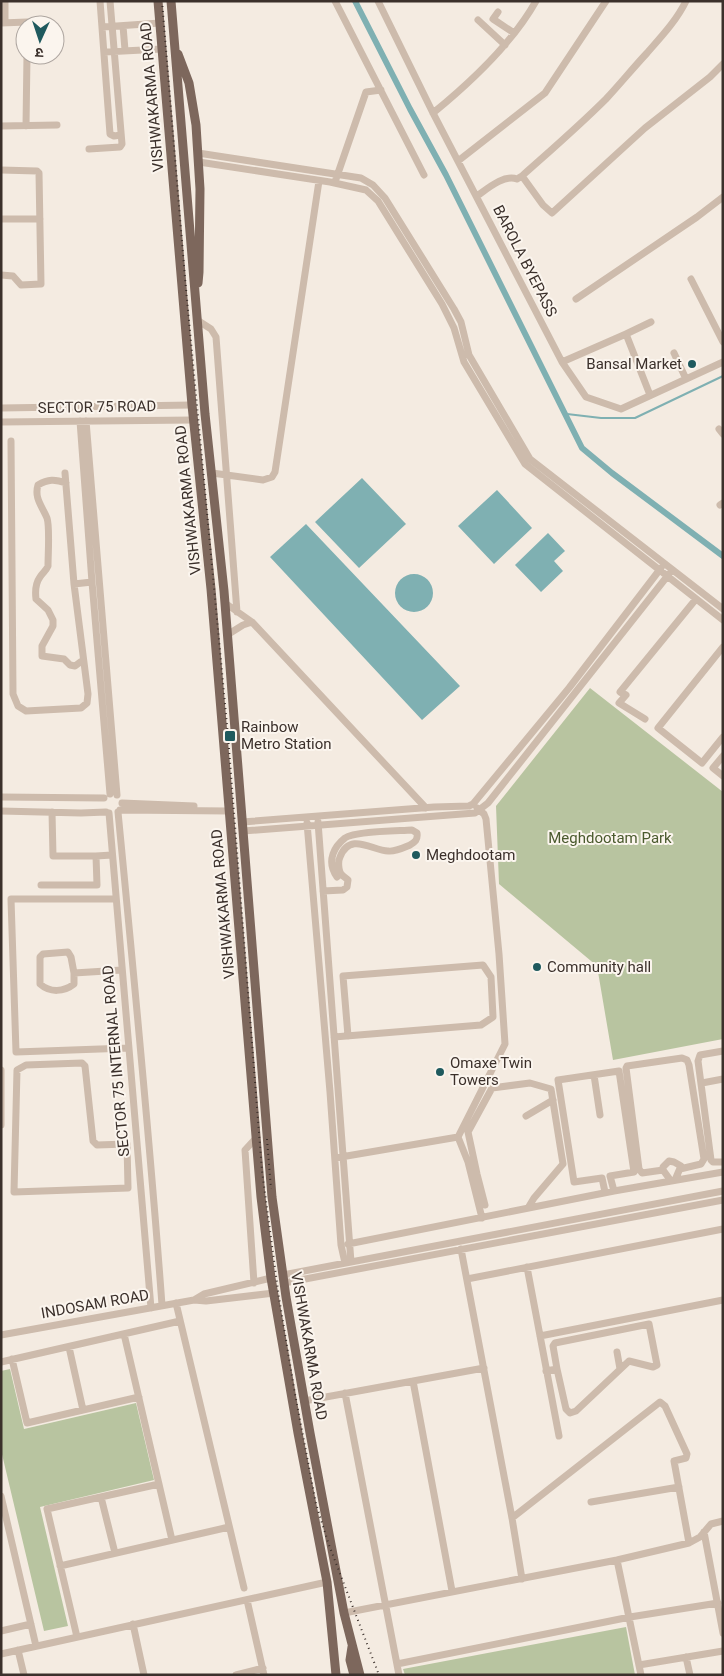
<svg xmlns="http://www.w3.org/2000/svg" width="724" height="1676" viewBox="0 0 724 1676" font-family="Roboto,'Noto Sans Devanagari',sans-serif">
<rect width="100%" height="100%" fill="#f4ebe1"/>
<path fill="#b8c4a0" d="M 590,688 L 723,792 L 723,1039 L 613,1060 L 597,966 L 499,884 L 496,806 Z
M 10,1369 L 24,1429 L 136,1403 L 154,1480 L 40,1507 L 68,1626 L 44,1631 L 1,1450 L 1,1371 Z
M 626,1627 L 635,1675 L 405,1675 L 403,1669 Z"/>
<path fill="#7fb0b2" d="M 362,478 L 406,524 L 359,568 L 315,522 Z
M 497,490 L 532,528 L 494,564 L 458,526 Z
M 306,524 L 460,686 L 422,720 L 270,557 Z
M 548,533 L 565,551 L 554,561 L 563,571 L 541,592 L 515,565 Z
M395 593a19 19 0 1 1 38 0a19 19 0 1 1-38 0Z"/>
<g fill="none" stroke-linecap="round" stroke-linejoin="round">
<path stroke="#7fb0b2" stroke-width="2" d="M 567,414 L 601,418 L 635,418 L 723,376"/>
<path stroke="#7fb0b2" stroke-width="6" d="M 355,1 L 410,109 L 446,175 L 582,448 L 612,473 L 723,556"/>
<path stroke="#cdbbac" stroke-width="7" d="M 100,1 L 110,134 L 114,136 L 121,135
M 335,1 L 424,175
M 378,1 L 433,113 L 562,362 L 586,397 L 621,409 L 723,362
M 498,12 L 493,19 L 514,33
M 478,20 L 505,45
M 1,23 L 27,22 L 27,25
M 5,23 L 5,1
M 123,26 L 125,50
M 102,27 L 160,23
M 104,52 L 162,49
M 433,113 C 471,82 512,44 536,1
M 1,126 L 57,125
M 26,126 L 27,55
M 89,149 L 120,147 L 122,144 L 110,1
M 198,153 L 361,178 L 373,185 L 385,198 L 454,309 L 461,322 L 469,355 L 530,459 L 723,609
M 458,161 L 545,93 L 606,1
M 199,162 L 330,182 L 366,190 L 378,201 L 442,304 L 454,328 L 464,362 L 525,464 L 723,620
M 1,170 L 37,171 L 39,173 L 41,284 L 21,285 L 13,276 L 1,275
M 522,176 L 543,205 L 552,213 L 645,128 L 710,77 L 723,64
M 336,179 L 366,92 L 381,90
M 477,196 C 487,189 504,174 517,179 L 522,176 C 550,151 579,126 606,99 C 620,84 633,68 647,53 C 661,37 677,20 686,1
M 1,219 L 40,219
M 691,279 L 723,342
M 576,299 L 697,217 L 723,197
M 197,320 L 211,329 L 216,337 L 237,612
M 626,334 L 651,322
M 674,353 L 686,379
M 562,362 L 626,334 L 650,395
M 1,408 L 192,405
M 80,421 L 92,582 L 110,794
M 86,421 L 117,795
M 1,422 L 193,420
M 719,429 L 723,434
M 11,441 L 13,694 L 18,706 L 26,711 L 81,708 L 87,703 L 88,694 L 74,584 L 65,473
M 212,473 L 263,480 L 272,477 L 275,472 L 319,181
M 66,483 C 55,479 48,479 38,485 C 34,498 42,506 47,518 C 50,527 48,555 48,566 C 46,571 43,572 40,577 C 35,584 35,591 36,599 L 48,610 L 53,620 L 53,626 L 42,646 L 42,656 L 64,659 L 70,665 L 75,666 L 83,660
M 720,505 L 723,503
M 74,584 L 92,582
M 225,603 L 252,622 L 426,808
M 227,635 L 243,625 L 252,622
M 723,647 L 658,728 L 702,763 L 723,737
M 645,719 L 619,703 L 626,695 L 620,692 L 696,599
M 723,756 L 713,768 L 723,776
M 1,797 L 104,798
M 122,803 L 194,806
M 120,810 L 229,811
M 1,811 L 81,813 L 106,812
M 118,812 C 134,976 150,1141 162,1305
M 109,813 L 151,1308
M 242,822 L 434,807 L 469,806 L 473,804 L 569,688 L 661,568
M 318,822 L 351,1262
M 307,823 L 330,1092 L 341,1245 L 345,1263
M 243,831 L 475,813 L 488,803 L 669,574
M 96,856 L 112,855
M 41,885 L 97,885 L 96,856 L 53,856 L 52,812
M 323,891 L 343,890 L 347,887 L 348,880 C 346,878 344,877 342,875 C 338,871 338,861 340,857 C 350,831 373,851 388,851 C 395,852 403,848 410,845 C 415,842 418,840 417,833 L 412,830 C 398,831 355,831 345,838 C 340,842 335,848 333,854 C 330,863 332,870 337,877
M 116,899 L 11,899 L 16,1052 L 128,1048
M 74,973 L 71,957 L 68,952 L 43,954 L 40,957 L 40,984 C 50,993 64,992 74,984 L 74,973 L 122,970
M 334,1037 L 481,1025 L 493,1017 L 491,977 L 483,965 L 343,976 L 348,1036
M 723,1051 L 700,1055 L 698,1061 L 711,1160 L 713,1162 L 723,1162
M 82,1063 L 85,1066 L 93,1141 L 97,1145 L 127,1144 L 128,1188 L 14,1192 L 17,1070 L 26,1065 Z
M 1,1070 L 1,1125
M 594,1075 L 600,1115
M 702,1083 L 723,1079
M 526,1116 L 553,1100
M 458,1137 L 468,1162 L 482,1218
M 335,1158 L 458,1137 L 505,1044 L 499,954 L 486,819 L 484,814 L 477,808
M 663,1170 L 642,1173 L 639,1169 L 626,1068 L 627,1066 L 682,1058 L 687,1060 L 689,1065 L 704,1159 L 701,1164 L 680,1169
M 671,1181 L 663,1170 L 663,1167 L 669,1161 L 674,1162 L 681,1166 L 675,1180
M 605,1192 L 602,1178 L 574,1182 L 558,1080 L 619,1071 L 634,1172 L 610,1176 L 614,1191
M 485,1205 L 477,1174 L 468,1132 L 492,1088 L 530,1083 L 551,1089 L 563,1164 L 534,1198 L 528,1208
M 348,1244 L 614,1191 L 723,1172
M 461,1249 L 512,1518 L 522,1579
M 527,1267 L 559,1436
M 283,1275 L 723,1191
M 467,1279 L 723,1229
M 254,1283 L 245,1150 L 256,1138
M 284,1283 L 723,1200
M 194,1300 L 204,1294 L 271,1278
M 176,1303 L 244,1588
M 124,1334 L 172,1540
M 1,1335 L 194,1300 L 206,1301 L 274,1293
M 540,1336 L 723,1300
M 69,1347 L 83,1410
M 617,1352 L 620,1369
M 12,1359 L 27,1423 L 139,1397
M 1,1362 L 180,1321
M 546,1371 L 557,1369 L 553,1346 L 555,1343 L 649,1324 L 657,1365 L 653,1367 L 629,1361 L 576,1411 L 570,1413 L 566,1409 L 557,1369
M 413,1381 L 452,1591
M 345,1393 L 399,1675
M 304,1401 L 484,1368
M 1,1496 L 36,1646
M 101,1497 L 115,1553
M 591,1502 L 679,1487
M 512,1518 L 660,1402 L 665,1406 L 687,1454 L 686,1458 L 674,1461 L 689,1543
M 704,1532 L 723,1633
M 617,1560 L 641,1675
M 60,1566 L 229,1527
M 247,1600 L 264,1675
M 344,1613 L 617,1560 L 689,1543 L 700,1537 L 711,1524 L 723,1521
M 133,1624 L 144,1675
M 1,1631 L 31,1624
M 77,1637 L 47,1509 L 159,1484
M 18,1650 L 24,1675
M 1,1654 L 327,1582
M 686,1657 L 690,1675
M 397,1664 L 630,1617 L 718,1603
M 639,1665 L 723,1651
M 236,1675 L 263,1668"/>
<path stroke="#7d675c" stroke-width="9" d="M 158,1 L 192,405 L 211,589 L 261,1197 L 271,1278 L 298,1433 L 327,1582 L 336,1675
M 171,1 L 205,414 L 224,591 L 272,1197 L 286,1297 L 310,1433 L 344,1613 L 360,1675
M 178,54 L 189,83 L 196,125 L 200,189 L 199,272 L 198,283
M 352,1647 L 350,1660 L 354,1675"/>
<path stroke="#3b302b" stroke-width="2" stroke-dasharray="1 4" stroke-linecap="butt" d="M 162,1 L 185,278 L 228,736 L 262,1171 L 279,1298 L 295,1394 L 316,1504 L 329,1545 L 379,1675
M 267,1139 L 271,1189"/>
</g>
<g fill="#1f5a5e" stroke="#fbf5ee" stroke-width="2">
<circle cx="692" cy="364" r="5"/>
<rect x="224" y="730" width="12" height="12" rx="2.5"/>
<circle cx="416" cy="855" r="5"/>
<circle cx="537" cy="967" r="5"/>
<circle cx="440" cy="1072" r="5"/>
</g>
<g text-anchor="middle" stroke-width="4" stroke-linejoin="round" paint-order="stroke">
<g font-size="15" fill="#3b302b" stroke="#fbf5ee">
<text transform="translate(152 97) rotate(-95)" y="5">VISHWAKARMA ROAD</text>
<text transform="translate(525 261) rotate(63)" y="5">BAROLA BYEPASS</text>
<text transform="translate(97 407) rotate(-1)" y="5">SECTOR 75 ROAD</text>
<text transform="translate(188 500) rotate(-96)" y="5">VISHWAKARMA ROAD</text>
<text transform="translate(223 904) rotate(-95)" y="5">VISHWAKARMA ROAD</text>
<text transform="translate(116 1061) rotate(-95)" y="5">SECTOR 75 INTERNAL ROAD</text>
<text transform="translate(95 1304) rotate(-10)" y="5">INDOSAM ROAD</text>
<text transform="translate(309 1346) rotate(80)" y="5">VISHWAKARMA ROAD</text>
</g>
<g font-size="15" fill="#3b302b" stroke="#fbf5ee" text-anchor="start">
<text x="682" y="369" text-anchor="end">Bansal Market</text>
<text x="241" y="732">Rainbow<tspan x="241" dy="17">Metro Station</tspan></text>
<text x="426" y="860">Meghdootam</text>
<text x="547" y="972">Community hall</text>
<text x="450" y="1068">Omaxe Twin<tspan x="450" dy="17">Towers</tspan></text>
</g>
<g font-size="15" fill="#4a5a2e" stroke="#fbf5ee">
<text x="610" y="843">Meghdootam Park</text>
</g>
</g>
<rect width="724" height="1676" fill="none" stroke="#3b302b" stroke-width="5"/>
<g transform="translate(40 40) rotate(183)"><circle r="24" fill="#fbf5ee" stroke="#aea6a0"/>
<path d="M0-4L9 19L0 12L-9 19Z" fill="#1f5a5e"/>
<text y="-8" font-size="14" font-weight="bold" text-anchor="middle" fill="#3b302b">उ</text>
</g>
</svg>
